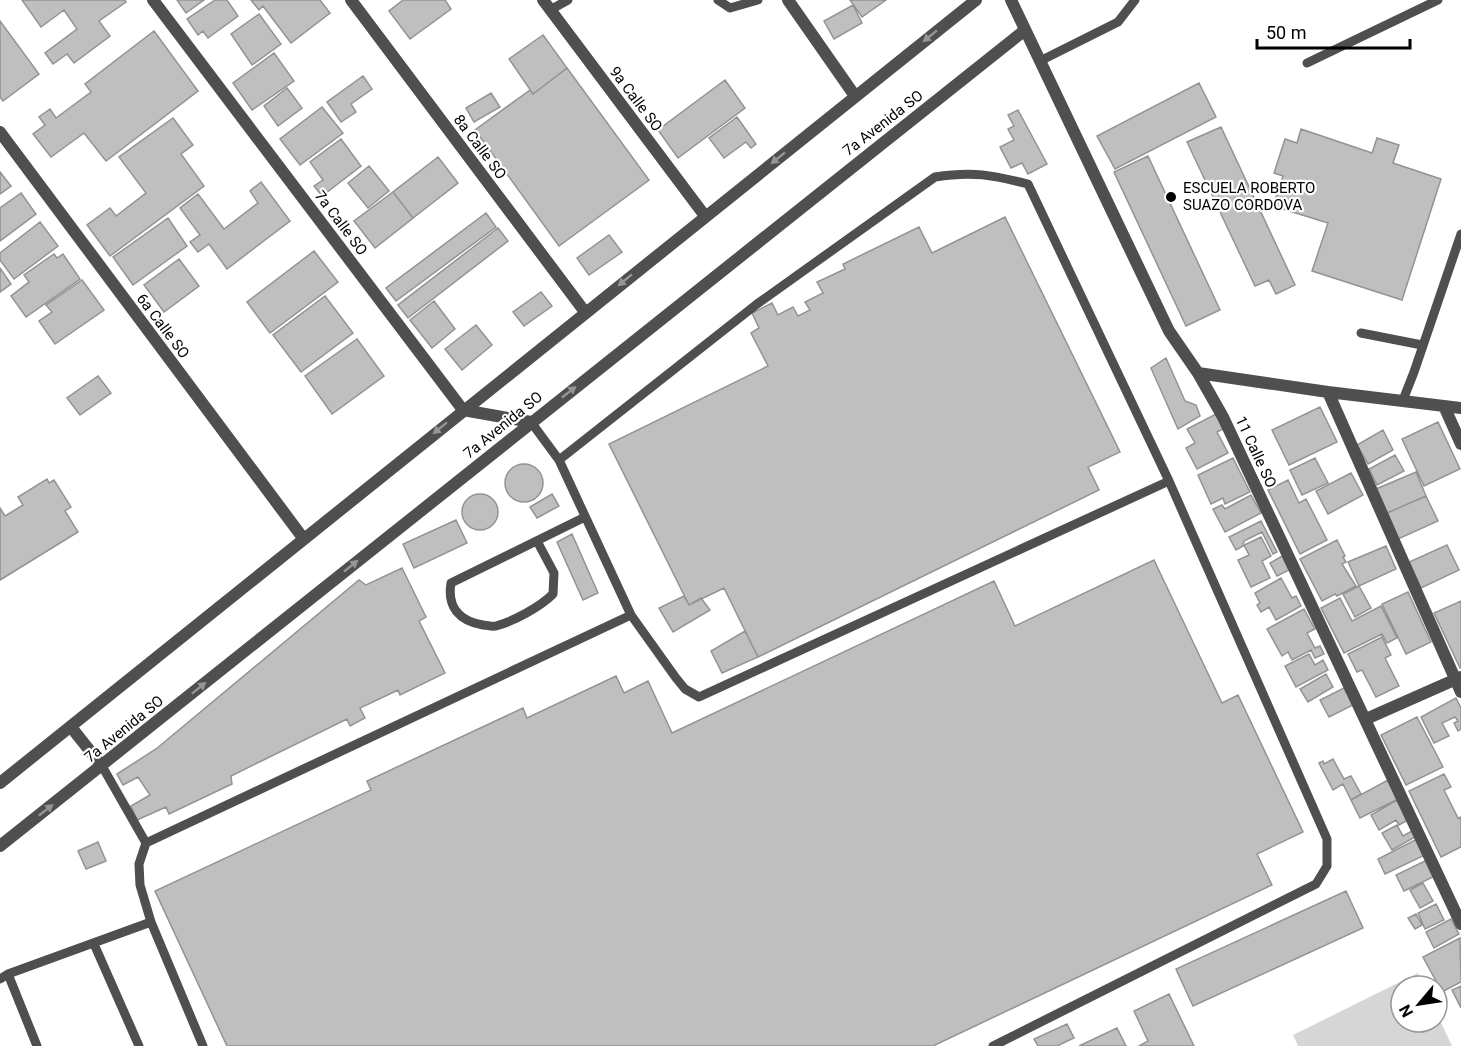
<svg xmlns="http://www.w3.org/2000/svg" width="1461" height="1046" viewBox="0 0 1461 1046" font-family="Roboto,sans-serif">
<rect width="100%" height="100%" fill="#fff"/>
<path fill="#d6d6d6" d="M 1418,973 L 1424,986 L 1401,986 L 1401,1022 L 1437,1022 L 1437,1014 L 1452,1046 L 1298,1046 L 1293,1035 Z"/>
<path fill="#bfbfbf" stroke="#939393" stroke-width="1.5" d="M 22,0 L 125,0 L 126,2 L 99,21 L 110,36 L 74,63 L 67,54 L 53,64 L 45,53 L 77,29 L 64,10 L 41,27 Z
M 177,0 L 204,0 L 186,13 Z
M 215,0 L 227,0 L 238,16 L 208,38 L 203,31 L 198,35 L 187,19 Z
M 251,0 L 320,0 L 330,13 L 291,43 L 263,6 L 259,10 Z
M 403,0 L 445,0 L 451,9 L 410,39 L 389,11 Z
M 850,0 L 886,0 L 862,17 Z
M 853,5 L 862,23 L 834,39 L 824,21 Z
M 259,14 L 281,44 L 252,65 L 231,34 Z
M 0,21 L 39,74 L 3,101 L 0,97 Z
M 154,31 L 198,91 L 106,161 L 84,133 L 51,157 L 33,134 L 45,125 L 39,117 L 50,109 L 56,118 L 91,92 L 85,84 Z
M 543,35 L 567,68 L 533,94 L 509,59 Z
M 274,53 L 294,81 L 252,110 L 233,83 Z
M 567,68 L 649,180 L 559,246 L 475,130 L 530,90 L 533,94 Z
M 363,76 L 372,89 L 351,104 L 356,112 L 341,122 L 327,102 Z
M 725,80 L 745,108 L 678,158 L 658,130 Z
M 1199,83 L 1216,117 L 1115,169 L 1097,136 Z
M 287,88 L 302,108 L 278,126 L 264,106 Z
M 491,93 L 500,107 L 474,122 L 466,108 Z
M 322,107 L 343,133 L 300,165 L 280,139 Z
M 1018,110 L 1047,164 L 1028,174 L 1022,163 L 1011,168 L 1000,147 L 1014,140 L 1008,129 L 1014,126 L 1008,115 Z
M 737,117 L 756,144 L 751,148 L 746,142 L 724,158 L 709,138 Z
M 173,118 L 193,145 L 181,154 L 204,186 L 110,256 L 87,225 L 110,208 L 116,216 L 146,193 L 119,157 Z
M 1221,127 L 1295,285 L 1276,294 L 1269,280 L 1255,286 L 1187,142 Z
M 1301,129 L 1372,153 L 1377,138 L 1399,145 L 1393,163 L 1441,179 L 1402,300 L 1312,271 L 1328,223 L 1273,206 L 1283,176 L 1274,173 L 1285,139 L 1297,143 Z
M 341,139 L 361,166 L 322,196 L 314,186 L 323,180 L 310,162 Z
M 1148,156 L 1220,310 L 1186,326 L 1114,172 Z
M 438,157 L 458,183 L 413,218 L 393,192 Z
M 369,166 L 389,191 L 368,208 L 348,183 Z
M 0,172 L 11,186 L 0,194 Z
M 261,182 L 290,221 L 227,269 L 209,244 L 198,252 L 190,242 L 200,235 L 180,208 L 198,194 L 224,229 L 258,203 L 250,191 Z
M 393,192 L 413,218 L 375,248 L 354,221 Z
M 21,193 L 36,214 L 0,241 L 0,208 Z
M 486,213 L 496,227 L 396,301 L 386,288 Z
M 1005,217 L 1120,452 L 1088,467 L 1099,490 L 758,657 L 724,588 L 689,605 L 609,444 L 768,366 L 751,333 L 759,328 L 752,313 L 772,303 L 778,315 L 793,307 L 798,316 L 810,310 L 805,302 L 823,293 L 817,282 L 845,269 L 843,264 L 919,227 L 932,253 Z
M 168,218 L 187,246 L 133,285 L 113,257 Z
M 40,222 L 58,246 L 14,279 L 0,260 L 0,253 Z
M 498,228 L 508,241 L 408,318 L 398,305 Z
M 609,235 L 622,252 L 589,275 L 577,258 Z
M 314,251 L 338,282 L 270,333 L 247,302 Z
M 54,254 L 57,258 L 63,254 L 80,279 L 26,317 L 11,296 L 29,282 L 24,275 Z
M 179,259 L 199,286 L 164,312 L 144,285 Z
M 0,268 L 11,284 L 0,292 Z
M 82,280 L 104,310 L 55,344 L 39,321 L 52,312 L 46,305 Z
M 541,292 L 552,306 L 524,326 L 513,312 Z
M 325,296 L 353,333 L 301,372 L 273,335 Z
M 434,301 L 455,329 L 432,348 L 410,320 Z
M 476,325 L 492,345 L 462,370 L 445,349 Z
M 357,339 L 384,376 L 332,414 L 305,376 Z
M 1166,358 L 1185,401 L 1196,405 L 1200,416 L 1178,429 L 1151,368 Z
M 98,376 L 111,393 L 80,415 L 67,398 Z
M 1320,407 L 1337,442 L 1289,465 L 1272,430 Z
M 1216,414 L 1223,429 L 1217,432 L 1228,453 L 1197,469 L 1186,448 L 1195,443 L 1187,429 Z
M 1438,422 L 1460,469 L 1424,486 L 1402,439 Z
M 1383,430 L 1393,450 L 1368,464 L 1357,445 Z
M 1395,455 L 1404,471 L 1377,485 L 1369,469 Z
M 1233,458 L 1250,492 L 1225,504 L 1223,498 L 1211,504 L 1198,475 Z
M 1315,458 L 1328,483 L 1302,495 L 1290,470 Z
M505 483a19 19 0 1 1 38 0a19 19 0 1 1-38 0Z
M 1416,472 L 1426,496 L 1387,513 L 1376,489 Z
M 1351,473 L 1363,495 L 1328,514 L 1316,491 Z
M 47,479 L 49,483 L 54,480 L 71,507 L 65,511 L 78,532 L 0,580 L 0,508 L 5,516 L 23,505 L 18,497 Z
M 1288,480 L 1299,503 L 1306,499 L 1327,540 L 1300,554 L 1268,490 Z
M 552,494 L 559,506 L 537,518 L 530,507 Z
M462 512a18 18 0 1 1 36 0a18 18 0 1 1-36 0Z
M 1251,495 L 1261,513 L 1225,532 L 1213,509 L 1222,505 L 1225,509 Z
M 1426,496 L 1438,521 L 1398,539 L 1387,513 Z
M 456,520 L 467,543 L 414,568 L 403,544 Z
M 1261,521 L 1277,552 L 1273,554 L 1262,532 L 1244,541 L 1243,546 L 1236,550 L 1229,537 Z
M 572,534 L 598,593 L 583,600 L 557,542 Z
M 1261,537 L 1271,556 L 1262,561 L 1270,578 L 1251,587 L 1238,560 L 1249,555 L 1244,545 Z
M 1337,540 L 1345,556 L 1343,557 L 1346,562 L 1342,564 L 1356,586 L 1337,596 L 1335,594 L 1322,601 L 1300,559 Z
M 1447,545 L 1459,570 L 1421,588 L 1409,562 Z
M 1386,546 L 1396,569 L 1359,586 L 1348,562 Z
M 1282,556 L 1289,570 L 1277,576 L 1270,563 Z
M 1154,560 L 1222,703 L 1238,695 L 1303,832 L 1257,854 L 1272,885 L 933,1046 L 227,1046 L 155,891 L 371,790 L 367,781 L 523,708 L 527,718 L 616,676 L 624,693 L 648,681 L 672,733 L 994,581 L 1015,626 Z
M 402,568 L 426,617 L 419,621 L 445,673 L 400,695 L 398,690 L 360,708 L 365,718 L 350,726 L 347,719 L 231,776 L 232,784 L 169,814 L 166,807 L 137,820 L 131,806 L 150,795 L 138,777 L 123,785 L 117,774 L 156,749 L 359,580 L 366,585 Z
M 1281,578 L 1292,598 L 1296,596 L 1301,606 L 1276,620 L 1269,607 L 1261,612 L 1257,605 L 1260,603 L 1255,593 Z
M 1359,586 L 1371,608 L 1355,617 L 1343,594 Z
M 1408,592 L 1431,642 L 1406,654 L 1382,604 Z
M 684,596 L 689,605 L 701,598 L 710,610 L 673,632 L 659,608 Z
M 1340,598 L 1352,621 L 1381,606 L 1397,638 L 1387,643 L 1382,634 L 1344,653 L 1321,608 Z
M 1461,601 L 1461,667 L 1460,668 L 1434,613 Z
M 1304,609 L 1315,629 L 1307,633 L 1315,648 L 1320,646 L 1324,654 L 1315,658 L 1311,650 L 1292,660 L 1288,652 L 1282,656 L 1267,629 Z
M 745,631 L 758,657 L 722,673 L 711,651 Z
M 1382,637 L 1391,655 L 1385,658 L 1399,686 L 1376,697 L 1362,670 L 1357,672 L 1348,654 Z
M 1309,654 L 1315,665 L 1323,660 L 1328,670 L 1296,687 L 1285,666 Z
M 1326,674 L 1333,687 L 1308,702 L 1300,689 Z
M 1344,688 L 1353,705 L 1329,717 L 1320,700 Z
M 1456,698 L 1461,708 L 1461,729 L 1458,731 L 1454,723 L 1458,721 L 1455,717 L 1442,723 L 1449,736 L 1434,743 L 1421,717 Z
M 1417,717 L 1443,767 L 1406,785 L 1381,735 Z
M 1333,759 L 1344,779 L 1351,776 L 1361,794 L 1351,800 L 1343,784 L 1333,790 L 1319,763 L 1323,761 L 1324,764 Z
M 1444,774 L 1451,787 L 1444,790 L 1458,818 L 1461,817 L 1461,847 L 1441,857 L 1409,791 Z
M 1388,780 L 1398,799 L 1360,818 L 1351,800 Z
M 1397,800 L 1408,820 L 1399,825 L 1396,820 L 1379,830 L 1371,815 Z
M 1397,825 L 1403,836 L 1412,831 L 1415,837 L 1392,850 L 1382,833 Z
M 1417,839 L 1425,855 L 1385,874 L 1378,859 Z
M 98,842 L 106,861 L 86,869 L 78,851 Z
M 1427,860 L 1435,876 L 1404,891 L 1396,875 Z
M 1423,883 L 1433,901 L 1420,908 L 1410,890 Z
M 1346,891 L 1363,928 L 1193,1006 L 1176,969 Z
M 1436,904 L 1444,920 L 1425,929 L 1418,913 Z
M 1416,914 L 1422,925 L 1415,929 L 1408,918 Z
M 1451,919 L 1459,934 L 1434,948 L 1426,932 Z
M 1460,938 L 1461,982 L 1442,992 L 1423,957 Z
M 1461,986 L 1461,1008 L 1452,990 Z
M 1169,994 L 1194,1046 L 1139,1046 L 1148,1041 L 1134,1011 Z
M 1067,1024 L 1074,1038 L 1057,1046 L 1038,1046 L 1034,1039 Z
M 1117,1028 L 1126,1046 L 1079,1046 Z"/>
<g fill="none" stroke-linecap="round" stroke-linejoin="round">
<path stroke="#4f4f4f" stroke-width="9" d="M 718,0 L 730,8 L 758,0
M 550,10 L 568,0
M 1040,61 L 1118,22 L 1135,0
M 1307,63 L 1438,0
M 1361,333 L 1422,345
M 1403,400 L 1414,372 L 1461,234
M 531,422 L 559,460 L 631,615 L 676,678 L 685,689 L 699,697 L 1169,481 L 1327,839 L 1327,866 L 1316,884 L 993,1046
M 559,460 L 757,304 L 935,177 C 973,171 992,175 1028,184 L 1169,481
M 537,541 L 554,573 L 553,594 C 540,607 514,621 496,626 C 492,627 487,625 483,625 C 459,621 447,607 451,583 L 585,517
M 102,766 L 146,843
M 94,944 L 139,1046
M 8,974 L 37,1046
M 0,979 L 8,974 L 151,922
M 203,1046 L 151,922 L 140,885 L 139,864 L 146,843 L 631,615"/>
<path stroke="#4f4f4f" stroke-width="12" d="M 153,0 L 463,410 L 531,422
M 351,0 L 585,312
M 543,0 L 705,216
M 788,0 L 855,96
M 1011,0 L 1169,331 L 1198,373 L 1223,417 L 1461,924
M 0,132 L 303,538
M 1198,373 L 1328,392 L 1461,408
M 1328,392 L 1461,692
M 1444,406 L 1461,444
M 1366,719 L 1461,677
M 71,727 L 102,766
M 0,783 L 976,0
M 0,846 L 1025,30"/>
</g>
<defs><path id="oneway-solid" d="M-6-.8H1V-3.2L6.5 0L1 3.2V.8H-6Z" transform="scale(1.5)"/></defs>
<g fill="#959595">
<use href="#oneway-solid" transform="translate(930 36) rotate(141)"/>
<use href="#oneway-solid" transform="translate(778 158) rotate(141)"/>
<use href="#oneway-solid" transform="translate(625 280) rotate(141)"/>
<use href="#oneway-solid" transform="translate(569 392) rotate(-38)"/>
<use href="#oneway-solid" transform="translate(440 428) rotate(141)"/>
<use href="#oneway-solid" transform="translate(351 566) rotate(-39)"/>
<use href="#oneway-solid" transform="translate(199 688) rotate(-39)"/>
<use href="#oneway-solid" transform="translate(46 810) rotate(-38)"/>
</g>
<circle fill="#000" stroke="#fff" stroke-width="2" cx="1171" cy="197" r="6"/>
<g text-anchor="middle" stroke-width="4.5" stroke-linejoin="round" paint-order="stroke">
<g font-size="15" fill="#000" stroke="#fff">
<text transform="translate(636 99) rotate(53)" y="5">9a Calle SO</text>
<text transform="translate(883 123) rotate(-38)" y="5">7a Avenida SO</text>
<text transform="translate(480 147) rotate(53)" y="5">8a Calle SO</text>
<text transform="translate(341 223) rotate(53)" y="5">7a Calle SO</text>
<text transform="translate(163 326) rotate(53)" y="5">6a Calle SO</text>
<text transform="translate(503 425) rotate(-39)" y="5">7a Avenida SO</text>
<text transform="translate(1256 452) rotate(65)" y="5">11 Calle SO</text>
<text transform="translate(124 729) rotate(-39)" y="5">7a Avenida SO</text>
</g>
<g font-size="15" fill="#000" stroke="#fff" text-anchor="start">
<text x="1183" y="193">ESCUELA ROBERTO<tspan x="1183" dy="17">SUAZO CORDOVA</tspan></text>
</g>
</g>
<g transform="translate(1419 1004) rotate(241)"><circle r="28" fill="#ffffff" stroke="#999999" stroke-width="1.5"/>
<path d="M0-4.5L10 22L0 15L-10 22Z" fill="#000000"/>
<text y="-9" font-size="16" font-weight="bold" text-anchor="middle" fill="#000000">N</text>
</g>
<path d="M1257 39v9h153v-9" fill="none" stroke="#000000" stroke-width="3"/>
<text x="1266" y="39" font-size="18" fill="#000000" stroke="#ffffff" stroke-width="4.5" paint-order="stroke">50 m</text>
</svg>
